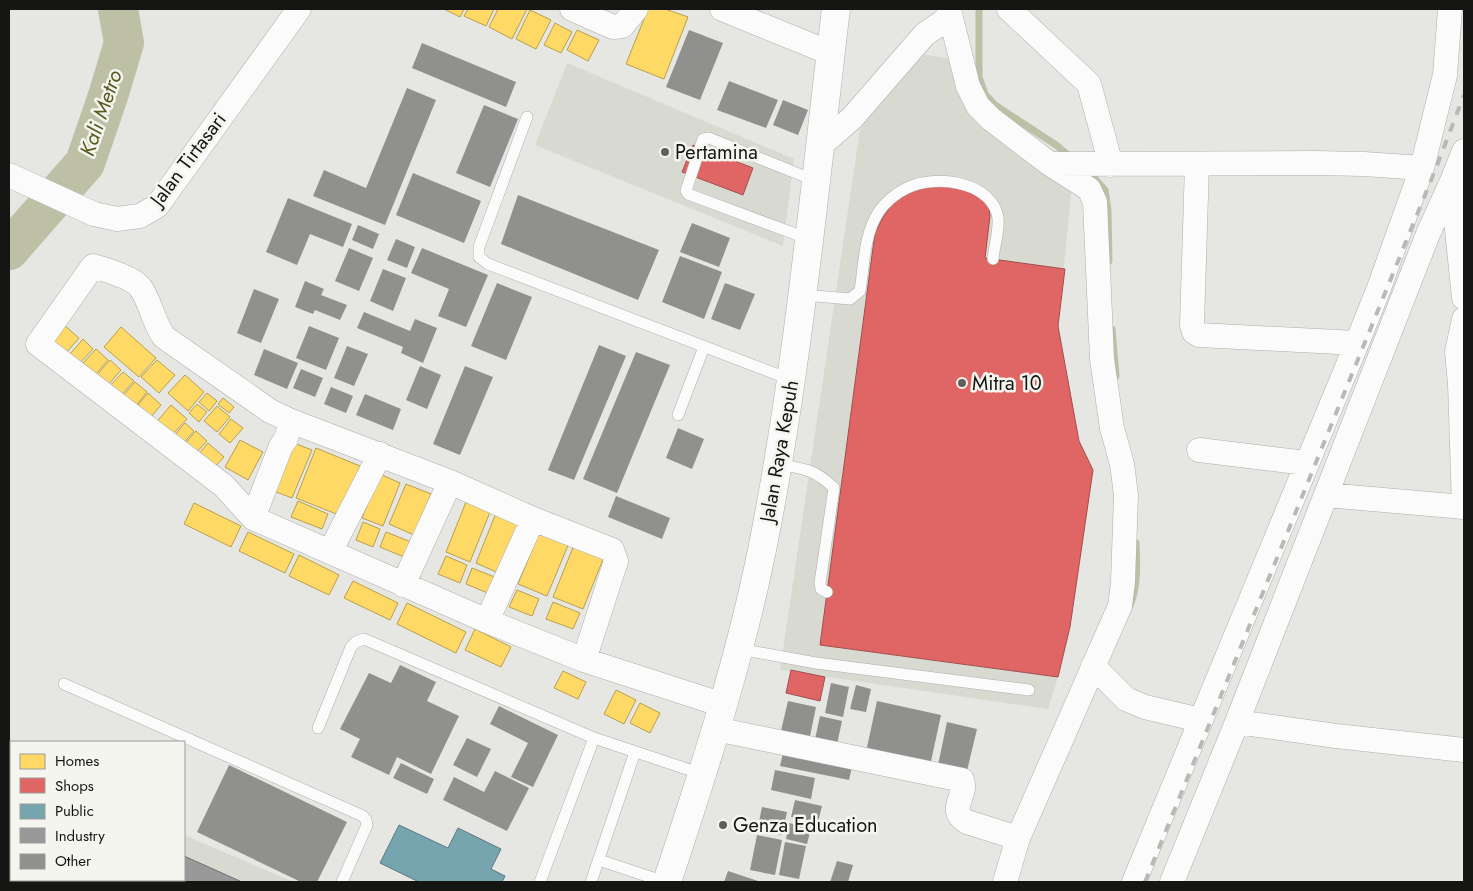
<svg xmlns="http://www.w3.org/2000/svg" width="1473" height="891" viewBox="0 0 1473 891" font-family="Jost,sans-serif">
<rect width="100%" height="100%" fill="#e6e7e3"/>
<path fill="#d8dad1" d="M 921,54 L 952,59 L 966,102 L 1072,186 L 1058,326 L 1077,444 L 1093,470 L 1070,627 L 1058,677 L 1048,709 L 780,670 L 860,129 Z
M 567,63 L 794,159 L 783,246 L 535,145 Z
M 9,755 L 11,757 L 11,880 L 184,880 L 184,835 L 294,882 L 9,882 Z"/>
<path fill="#ffd966" stroke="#b99e4d" d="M 444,9 L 464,9 L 460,17 Z
M 468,9 L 494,9 L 486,26 L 464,16 Z
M 498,9 L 527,9 L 512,39 L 489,27 Z
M 648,9 L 665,9 L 688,17 L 664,79 L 626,64 Z
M 530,10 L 551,20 L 536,49 L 516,39 Z
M 555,23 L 572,32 L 561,53 L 544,45 Z
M 577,30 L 599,40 L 588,61 L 567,50 Z
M 64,325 L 79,338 L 66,353 L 51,339 Z
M 121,327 L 156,358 L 139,377 L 104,347 Z
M 83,339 L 93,349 L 80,363 L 70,354 Z
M 96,349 L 108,360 L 96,374 L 83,363 Z
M 110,360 L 121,370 L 108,385 L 97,375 Z
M 157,360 L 175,375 L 159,393 L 141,377 Z
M 123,372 L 134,381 L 116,401 L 105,391 Z
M 185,375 L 204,392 L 188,411 L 168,393 Z
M 135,382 L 147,392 L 134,408 L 122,397 Z
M 148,393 L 161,405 L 150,418 L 137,406 Z
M 207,393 L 217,401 L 209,411 L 199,402 Z
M 223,398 L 234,407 L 229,413 L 218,404 Z
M 197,404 L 207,412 L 199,422 L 189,413 Z
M 171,405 L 187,419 L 169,438 L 154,425 Z
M 217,406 L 230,417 L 217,432 L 204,421 Z
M 231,419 L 243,428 L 230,443 L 219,434 Z
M 185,423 L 194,431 L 181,446 L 172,438 Z
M 196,431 L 207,441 L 194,455 L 183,446 Z
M 240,440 L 263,452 L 248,480 L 225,467 Z
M 286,440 L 312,450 L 292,498 L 266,488 Z
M 208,443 L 224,457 L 212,470 L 197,456 Z
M 316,448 L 360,466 L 339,515 L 296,498 Z
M 380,474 L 400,483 L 383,526 L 362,518 Z
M 406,484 L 431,494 L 414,535 L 389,524 Z
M 298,501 L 328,514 L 322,529 L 291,517 Z
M 466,502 L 490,512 L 470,562 L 446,552 Z
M 194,503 L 241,526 L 231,547 L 184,524 Z
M 496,513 L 524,525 L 503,575 L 476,563 Z
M 363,522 L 380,529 L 373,547 L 356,540 Z
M 540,531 L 569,543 L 547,596 L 518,584 Z
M 248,532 L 294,554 L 285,573 L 239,551 Z
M 386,532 L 411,542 L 404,557 L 380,547 Z
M 574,545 L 604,557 L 583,609 L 553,597 Z
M 299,555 L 339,575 L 329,595 L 289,576 Z
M 446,556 L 467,565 L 460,583 L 438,574 Z
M 472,568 L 497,578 L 490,594 L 466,584 Z
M 353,581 L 398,603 L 390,620 L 344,598 Z
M 517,590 L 539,599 L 532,616 L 509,607 Z
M 553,602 L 580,613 L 573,629 L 546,619 Z
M 407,603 L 466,632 L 456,653 L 397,624 Z
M 475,629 L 511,647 L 501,667 L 465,650 Z
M 563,671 L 586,682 L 578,699 L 554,688 Z
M 616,690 L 636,700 L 624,724 L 604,714 Z
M 640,703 L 660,713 L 650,733 L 630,723 Z"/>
<path fill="#e06666" stroke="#a34e4d" d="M 693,145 L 753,168 L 743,195 L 682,172 Z
M 932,185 L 953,186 L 975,192 L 989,208 L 990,216 L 985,258 L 1065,269 L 1058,326 L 1079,441 L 1093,470 L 1070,627 L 1058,677 L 820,645 L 875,233 L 883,217 L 895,200 L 911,191 Z
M 791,670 L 825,677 L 820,701 L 786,693 Z"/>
<path fill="#76a5af" stroke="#597a80" d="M 399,825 L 448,848 L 458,828 L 501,849 L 491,869 L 505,876 L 502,882 L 419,882 L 380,863 Z"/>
<path fill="#999" stroke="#717171" d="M 9,770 L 11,772 L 10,882 L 9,882 Z
M 184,856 L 242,882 L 39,882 L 40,880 L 184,880 Z"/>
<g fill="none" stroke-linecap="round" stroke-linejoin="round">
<path stroke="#bdc0a5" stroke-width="7" d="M 979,9 L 979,77 L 985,94 L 995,105 L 1056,145 L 1072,158
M 1088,171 L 1105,190 L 1108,210 L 1109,261
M 1112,329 L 1116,376
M 1130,606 C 1138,586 1137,563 1136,543"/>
<path stroke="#bdc0a5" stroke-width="40" d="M 9,250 L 85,163 L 108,96 L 124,43 L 118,9"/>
</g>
<path fill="#90918e" d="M 689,30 L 723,43 L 700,100 L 666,87 Z
M 422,43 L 516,82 L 506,107 L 412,68 Z
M 729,81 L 778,100 L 766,128 L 717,110 Z
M 407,88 L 436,100 L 385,225 L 313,196 L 324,170 L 366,188 Z
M 783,100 L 808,110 L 798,135 L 773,125 Z
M 484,105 L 518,119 L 490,187 L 456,173 Z
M 413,173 L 481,201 L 464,243 L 396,215 Z
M 518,195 L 659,250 L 638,300 L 501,244 Z
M 288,198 L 352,224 L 343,247 L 310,234 L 297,265 L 266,252 Z
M 692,223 L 730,238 L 719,267 L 680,252 Z
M 358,225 L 379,234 L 373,249 L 352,240 Z
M 396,239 L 415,247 L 407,268 L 387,260 Z
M 349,248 L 373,258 L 359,291 L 335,281 Z
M 422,248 L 488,275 L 466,327 L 438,316 L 449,289 L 411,273 Z
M 680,256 L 722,272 L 704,319 L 662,302 Z
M 383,269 L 406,278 L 393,311 L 370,301 Z
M 305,281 L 324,289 L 321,295 L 347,305 L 340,320 L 315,310 L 313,314 L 295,307 Z
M 497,283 L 532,297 L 506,360 L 471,346 Z
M 725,283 L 755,294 L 740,330 L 711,319 Z
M 254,289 L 279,299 L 261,343 L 237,333 Z
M 364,312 L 410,331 L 415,319 L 437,328 L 423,363 L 401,353 L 403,347 L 357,328 Z
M 309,326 L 339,338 L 326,370 L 296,358 Z
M 599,345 L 626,356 L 574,480 L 548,470 Z
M 347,346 L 368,354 L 354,386 L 334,378 Z
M 264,349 L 298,363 L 287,389 L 254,375 Z
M 636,352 L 670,365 L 617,493 L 583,479 Z
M 420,366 L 441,375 L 427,409 L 406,400 Z
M 465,366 L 493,377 L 460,455 L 433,444 Z
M 301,369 L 323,378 L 315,397 L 293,388 Z
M 331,387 L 353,396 L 346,413 L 324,404 Z
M 365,394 L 401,409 L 393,430 L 356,415 Z
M 678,428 L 704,439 L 692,469 L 666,458 Z
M 616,496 L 670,518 L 662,539 L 608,517 Z
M 400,665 L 436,682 L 427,701 L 459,716 L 431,774 L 397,757 L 389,775 L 351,757 L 360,739 L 340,729 L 369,673 L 391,683 Z
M 831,683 L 849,687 L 843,717 L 825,713 Z
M 856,685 L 871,689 L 866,712 L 850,709 Z
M 788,701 L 816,707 L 809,741 L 780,735 Z
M 877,701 L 941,715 L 930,766 L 866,752 Z
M 499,706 L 558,735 L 533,787 L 511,777 L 528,743 L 490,724 Z
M 820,716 L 842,721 L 836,749 L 814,744 Z
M 947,722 L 977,729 L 967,771 L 938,765 Z
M 467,738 L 491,749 L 477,777 L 453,765 Z
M 783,753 L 852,767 L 849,780 L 780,766 Z
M 401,763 L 434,779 L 427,794 L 393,778 Z
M 229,765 L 347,822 L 317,882 L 301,882 L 197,832 Z
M 775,770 L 815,778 L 811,799 L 771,790 Z
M 495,771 L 529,788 L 507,831 L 443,800 L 454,777 L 484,792 Z
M 795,800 L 822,806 L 818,822 L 791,817 Z
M 762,807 L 787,812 L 782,835 L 757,831 Z
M 789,823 L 811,828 L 807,844 L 786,839 Z
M 757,835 L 782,840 L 775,875 L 750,870 Z
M 785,842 L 806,846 L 799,879 L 779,875 Z
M 837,861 L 853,865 L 848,882 L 830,882 Z
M 728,871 L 761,882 L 724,882 Z"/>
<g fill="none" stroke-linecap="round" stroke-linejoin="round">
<g stroke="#adaeab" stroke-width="12">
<path id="service" d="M 527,117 L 479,247 L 479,257 L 488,264 L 792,380
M 809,239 L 688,194 L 686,191 L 703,139 L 709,138 L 816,181
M 803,295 L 850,299 L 860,291 C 864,266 864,235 878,213 C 884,203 896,193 907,188 C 934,175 986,180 997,213 C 1001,226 994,246 993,259
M 678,415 L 704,347
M 778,464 C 805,469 814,469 834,488 L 820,583 L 821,589 L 827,592
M 739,649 L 816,663 L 1029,690
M 64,684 L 363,816 L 366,820 L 367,825 L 342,882
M 318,728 L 351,647 L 356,642 L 364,639 L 594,738 L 702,774
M 599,860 L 665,882
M 540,882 L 594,738
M 591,882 L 635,752"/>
</g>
<g stroke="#adaeab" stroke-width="25">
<path id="minor" d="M 572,9 L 613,27 L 622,26 L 636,9
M 722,9 L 830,53
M 1009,9 L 1089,84 L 1111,165
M 820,146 L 852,118 L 925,34 L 943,22 L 950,14 L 968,86 L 978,106 L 991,119 L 1050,164 L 1314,163 L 1364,164 L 1422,168
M 1464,151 L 1452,181 L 1464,298
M 1197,164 L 1192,325 L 1194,332 L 1199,335 L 1357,343 L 1379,288 L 1422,168 L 1445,75 L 1450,9
M 9,175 L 94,214 L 117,219 L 140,216 L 157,206 L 299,9
M 1464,319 L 1457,352 L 1460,384 L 1464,507
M 1199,450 L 1306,463
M 1326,495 L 1464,507
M 253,518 L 281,446 L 286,439 L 291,421
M 330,552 L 380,454
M 403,585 L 450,482
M 487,621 L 533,519
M 584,660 L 616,561 L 612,550 L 533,519 L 450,482 L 291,421 L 270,411 L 164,337 C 153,322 151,302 140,287 C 132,277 106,270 93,266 L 38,344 L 224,486 L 253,518 L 487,621 L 584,660 L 723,705
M 1093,666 L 1126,699 L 1145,707 L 1200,720
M 1237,722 L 1336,736 L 1464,750
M 716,729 L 962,780 C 968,796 946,810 967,822 L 1018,838
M 1005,882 L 1018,838 L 1120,606 L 1123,582 L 1126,495 L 1122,464 L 1112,428 L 1102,359 L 1095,202 L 1089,189 L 1050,164
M 1134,882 L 1357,343
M 1172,882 L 1237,722 L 1428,234 L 1452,181"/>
</g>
<g stroke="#adaeab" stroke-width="29">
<path id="primary" d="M 667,882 C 703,773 739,663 762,550 C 798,371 814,190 836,9"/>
</g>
<use href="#service" stroke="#fbfbfb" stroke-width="11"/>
<use href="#minor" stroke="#fbfbfb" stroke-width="24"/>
<use href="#primary" stroke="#fbfbfb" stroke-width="28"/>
<path stroke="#b8b8b7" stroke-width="4" stroke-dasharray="9 9" stroke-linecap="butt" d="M 1145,882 L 1436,168 L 1464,95"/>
</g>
<g fill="#5e5e5c" stroke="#f4f5ef" stroke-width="2">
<circle cx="665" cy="152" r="5"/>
<circle cx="962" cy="383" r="5"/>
<circle cx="723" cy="825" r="5"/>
</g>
<g text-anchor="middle" stroke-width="5" stroke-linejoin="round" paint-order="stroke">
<g font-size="20" fill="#151513" stroke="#f4f5ef" text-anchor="start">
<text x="675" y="159">Pertamina</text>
<text x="972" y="390">Mitra 10</text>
<text x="733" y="832">Genza Education</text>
</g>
<g font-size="20" fill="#151513" stroke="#f4f5ef">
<text transform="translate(188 159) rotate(-53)" y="7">Jalan Tirtasari</text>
<text transform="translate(779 451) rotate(-80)" y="7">Jalan Raya Kepuh</text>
</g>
<g font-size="21" font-style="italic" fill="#575b20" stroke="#f4f5ef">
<text transform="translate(101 113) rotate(-71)" y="7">Kali Metro</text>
</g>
</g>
<rect width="1473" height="891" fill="none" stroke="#151513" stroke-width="20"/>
<rect x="10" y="741" width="175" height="140" fill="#f4f5ef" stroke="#9b9b97"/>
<rect x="20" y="754" width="25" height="15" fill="#ffd966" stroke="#9b9b97"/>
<text x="55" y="766" font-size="15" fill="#151513">Homes</text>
<rect x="20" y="778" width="25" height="15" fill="#e06666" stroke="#9b9b97"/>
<text x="55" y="791" font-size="15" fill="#151513">Shops</text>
<rect x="20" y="804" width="25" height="15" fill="#76a5af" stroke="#9b9b97"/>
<text x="55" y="816" font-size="15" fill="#151513">Public</text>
<rect x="20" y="828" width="25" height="15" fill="#999999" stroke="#9b9b97"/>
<text x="55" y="841" font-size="15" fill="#151513">Industry</text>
<rect x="20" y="854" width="25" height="15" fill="#90918e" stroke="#9b9b97"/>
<text x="55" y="866" font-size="15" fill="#151513">Other</text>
</svg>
